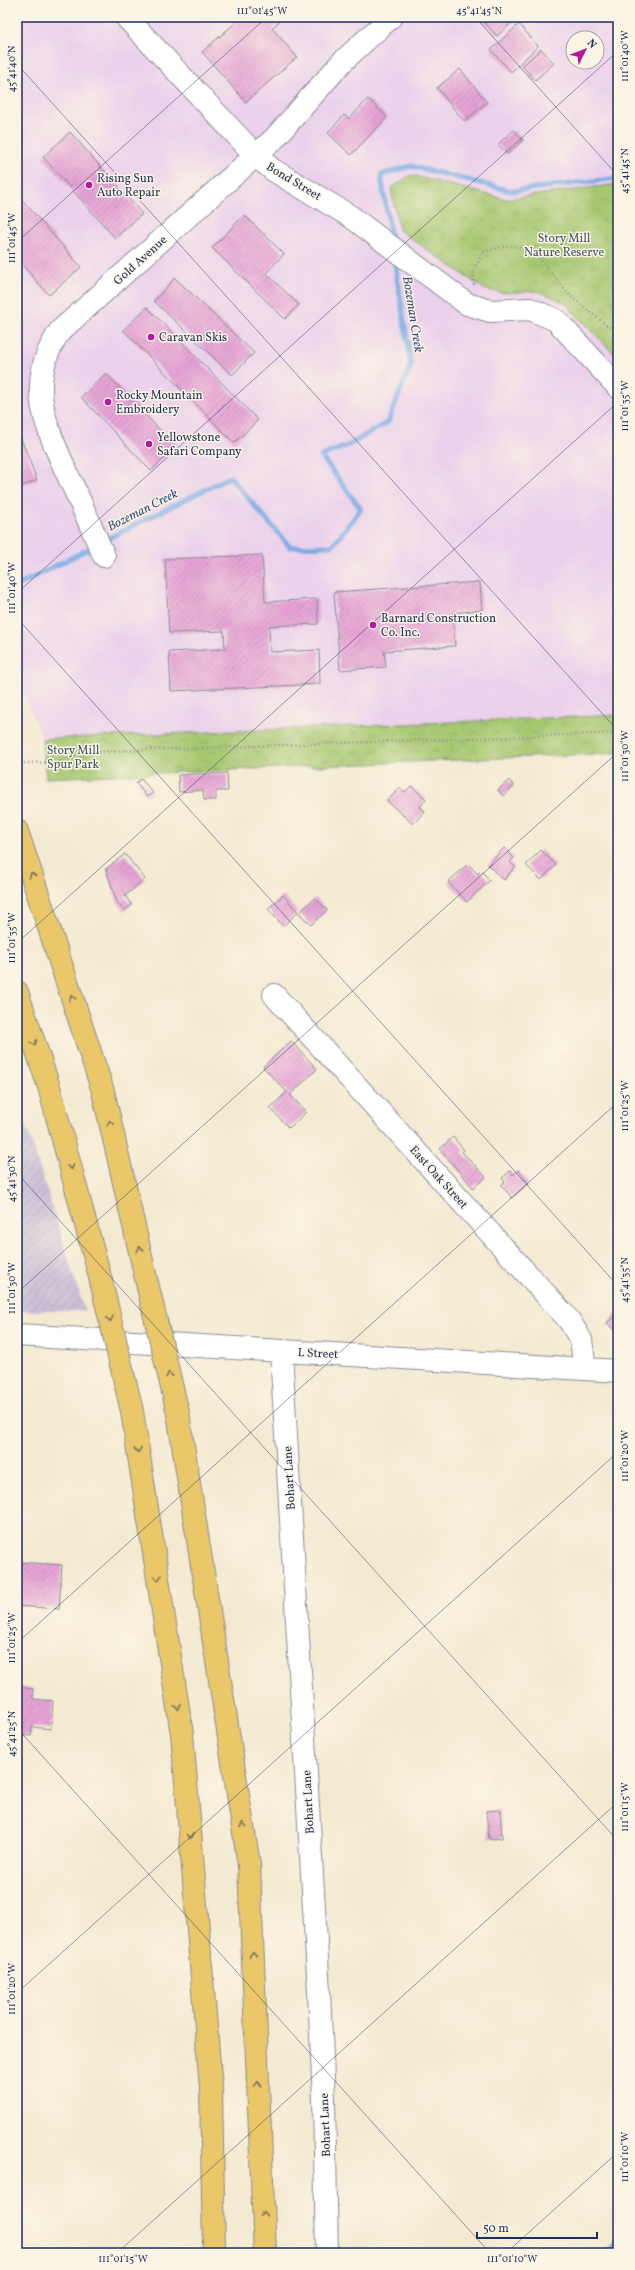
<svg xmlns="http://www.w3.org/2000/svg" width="635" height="2270" viewBox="0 0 635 2270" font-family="Vollkorn,serif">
<defs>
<pattern id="industrial-furrows" width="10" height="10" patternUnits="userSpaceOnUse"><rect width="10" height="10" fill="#cbbfd5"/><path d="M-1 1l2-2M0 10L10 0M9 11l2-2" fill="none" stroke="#aea4b9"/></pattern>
<pattern id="park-crowns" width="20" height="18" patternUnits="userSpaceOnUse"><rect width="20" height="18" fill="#a6c76f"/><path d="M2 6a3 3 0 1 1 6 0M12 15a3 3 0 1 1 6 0" fill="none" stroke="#8eab63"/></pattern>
<pattern id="building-hatch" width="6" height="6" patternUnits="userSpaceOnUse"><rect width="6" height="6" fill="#e7a4d6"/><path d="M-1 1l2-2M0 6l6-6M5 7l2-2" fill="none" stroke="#ba86b1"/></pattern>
</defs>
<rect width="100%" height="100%" fill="#fcf5e5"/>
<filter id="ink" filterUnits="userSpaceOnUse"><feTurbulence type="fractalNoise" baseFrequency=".025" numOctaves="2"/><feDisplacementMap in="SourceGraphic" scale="8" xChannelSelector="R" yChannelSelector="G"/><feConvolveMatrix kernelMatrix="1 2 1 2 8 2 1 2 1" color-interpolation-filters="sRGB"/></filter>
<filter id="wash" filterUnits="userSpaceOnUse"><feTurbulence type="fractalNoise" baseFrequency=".012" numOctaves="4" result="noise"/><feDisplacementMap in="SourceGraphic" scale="16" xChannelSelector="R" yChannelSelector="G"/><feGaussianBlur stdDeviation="0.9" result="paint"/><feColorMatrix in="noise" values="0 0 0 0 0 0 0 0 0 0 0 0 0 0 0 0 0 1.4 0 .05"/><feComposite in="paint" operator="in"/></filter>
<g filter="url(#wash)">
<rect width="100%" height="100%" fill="#f4ead2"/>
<path fill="#ebd1eb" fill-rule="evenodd" d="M 17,17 L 618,17 L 618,184 L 506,199 L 411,175 L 503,293 L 537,291 L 564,302 L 618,358 L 618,714 L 42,739 L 17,677 ZM 573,38 L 597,38 L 597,62 L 573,62 Z"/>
<path fill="url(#industrial-furrows)" d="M 17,1096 L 85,1311 L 17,1311 Z"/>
<path fill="url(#park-crowns)" stroke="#607b66" d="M 411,175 L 506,199 L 618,184 L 618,358 L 564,302 L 537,291 L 503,293 L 484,289 L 399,230 L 391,188 Z
M 618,715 L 618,753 L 46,778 L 42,739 Z"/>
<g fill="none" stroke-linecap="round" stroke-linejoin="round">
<path stroke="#7dace7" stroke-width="5" d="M 391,238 L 381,175 L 411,166 L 512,191 L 618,178
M 103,541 L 230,477 L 290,547 L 332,546 L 361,509 L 321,456 L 349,445 L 388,422 L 411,364 L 394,258
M 19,585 L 94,546
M 607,2253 L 618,2241"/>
</g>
<g id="blocks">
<path fill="url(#building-hatch)" d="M 242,17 L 284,17 L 272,28 L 297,57 L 246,102 L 202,52 Z
M 479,17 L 515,17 L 517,18 L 497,36 Z
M 519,24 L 538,46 L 511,72 L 491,50 Z
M 541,49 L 554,63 L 535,80 L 522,66 Z
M 460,69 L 487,102 L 464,121 L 437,88 Z
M 368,99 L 387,117 L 351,155 L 328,133 L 344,115 L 349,119 Z
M 514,130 L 523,140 L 507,154 L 498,144 Z
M 70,132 L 142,214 L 115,238 L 43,157 Z
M 17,194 L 81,267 L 49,295 L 17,259 Z
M 244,215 L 284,254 L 266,273 L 299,305 L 285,319 L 212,248 Z
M 175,278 L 254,353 L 232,375 L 154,301 Z
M 147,307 L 258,420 L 234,443 L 123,330 Z
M 106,373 L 176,447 L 151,471 L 81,397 Z
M 17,428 L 37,480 L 17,488 Z
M 262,555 L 265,602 L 317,599 L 318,624 L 269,626 L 270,652 L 319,650 L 320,684 L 171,691 L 169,652 L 225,649 L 224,631 L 169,633 L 165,559 Z
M 480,582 L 482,610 L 452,613 L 455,646 L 384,651 L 386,667 L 340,670 L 334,592 Z
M 227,773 L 228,791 L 216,791 L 216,800 L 204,800 L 203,790 L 179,792 L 178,775 Z
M 141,779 L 153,793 L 147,797 L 136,783 Z
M 509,780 L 514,786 L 503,796 L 498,790 Z
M 411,786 L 426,799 L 420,807 L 425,811 L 413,824 L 387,801 L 400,788 L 405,792 Z
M 504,848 L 514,858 L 510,862 L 515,867 L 504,880 L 488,865 Z
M 541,850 L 556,865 L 541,880 L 526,865 Z
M 125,854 L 145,879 L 125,896 L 132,905 L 124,911 L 117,902 L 106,869 Z
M 468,864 L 478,874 L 481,871 L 490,880 L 467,902 L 448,882 Z
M 283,895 L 298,912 L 283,926 L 268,909 Z
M 315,898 L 327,910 L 311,925 L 299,913 Z
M 291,1041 L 317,1069 L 290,1095 L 306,1112 L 289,1128 L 270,1108 L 287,1092 L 263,1067 Z
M 453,1137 L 464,1150 L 462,1152 L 486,1177 L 473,1188 L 440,1149 Z
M 518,1170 L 529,1183 L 512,1198 L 501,1185 L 505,1182 L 502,1178 L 510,1171 L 513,1175 Z
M 618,1313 L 618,1331 L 617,1333 L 607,1323 Z
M 17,1562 L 62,1565 L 59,1609 L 17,1606 Z
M 17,1687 L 33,1689 L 33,1699 L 53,1701 L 51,1729 L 32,1727 L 31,1736 L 17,1735 Z
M 500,1810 L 502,1838 L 489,1839 L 486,1811 Z"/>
</g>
</g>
<g filter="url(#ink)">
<use href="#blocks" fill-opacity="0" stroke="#888c98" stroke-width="1"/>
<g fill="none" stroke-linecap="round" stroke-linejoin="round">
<g stroke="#888c98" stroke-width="24">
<path id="minor" d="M 126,17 L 258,158 L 273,170 L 350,216 L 467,304 L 490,311 L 530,309 L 556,320 L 618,387
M 104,556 C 93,531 82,505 70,480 C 47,428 23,384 60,331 L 274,139 L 342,62 L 391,17
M 274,995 L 569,1320 L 581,1340 L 585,1369
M 17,1335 L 618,1371
M 281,1351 L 319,1992 L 324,2100 L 327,2253"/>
</g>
<g stroke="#888c98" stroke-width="24">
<path id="highway" d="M 17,831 L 103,1091 L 148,1287
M 17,992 L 49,1087 L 101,1281
M 132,1411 L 182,1734 L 211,2088 L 214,2253
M 178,1413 L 249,1865 L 265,2253"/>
</g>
<path stroke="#888c98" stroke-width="2.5" stroke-dasharray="1 3" stroke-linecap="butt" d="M 474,285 L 473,272 L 483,252 L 505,246 L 531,248 L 570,296 L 609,327 L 618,327
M 24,763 L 55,762 L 90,753 L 113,751 L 618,733"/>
<use href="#minor" stroke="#fff" stroke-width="22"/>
<use href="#highway" stroke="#eac769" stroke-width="22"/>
<g stroke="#888c98" stroke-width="24" stroke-linecap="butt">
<path id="highway-bridge" d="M 101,1281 L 132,1411
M 148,1287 L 178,1413"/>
</g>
<use href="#highway-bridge" stroke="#eac769" stroke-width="22"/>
</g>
<defs><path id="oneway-chevron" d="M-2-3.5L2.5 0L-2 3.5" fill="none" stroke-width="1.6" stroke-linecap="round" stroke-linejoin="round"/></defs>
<g stroke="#787363">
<use href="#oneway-chevron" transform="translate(32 875) rotate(-108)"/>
<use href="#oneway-chevron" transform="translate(72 998) rotate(-108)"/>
<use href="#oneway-chevron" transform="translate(34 1043) rotate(71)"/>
<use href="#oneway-chevron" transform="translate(110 1123) rotate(-103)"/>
<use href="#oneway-chevron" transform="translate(71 1167) rotate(75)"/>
<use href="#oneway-chevron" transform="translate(140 1249) rotate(-103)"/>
<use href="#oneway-chevron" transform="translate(110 1319) rotate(77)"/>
<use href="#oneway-chevron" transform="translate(169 1375) rotate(-103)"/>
<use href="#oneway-chevron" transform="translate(138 1450) rotate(81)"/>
<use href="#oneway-chevron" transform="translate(158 1578) rotate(81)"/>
<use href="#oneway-chevron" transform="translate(178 1707) rotate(81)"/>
<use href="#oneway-chevron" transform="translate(243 1825) rotate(-99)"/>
<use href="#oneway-chevron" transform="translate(190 1836) rotate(85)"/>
<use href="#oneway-chevron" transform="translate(253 1954) rotate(-92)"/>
<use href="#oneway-chevron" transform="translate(258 2084) rotate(-92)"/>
<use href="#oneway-chevron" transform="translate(263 2214) rotate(-92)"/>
</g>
</g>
<path fill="none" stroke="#1b2f5e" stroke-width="1" stroke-opacity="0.45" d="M 475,17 L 618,176M 17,64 L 618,731M 17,242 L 267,17M 17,593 L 618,51M 17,618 L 618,1286M 17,943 L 618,402M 17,1173 L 618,1841M 17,1293 L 618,752M 17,1643 L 618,1102M 17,1728 L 490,2253M 17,1993 L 618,1452M 117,2253 L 618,1802M 506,2253 L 618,2152"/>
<g fill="#b5179e" stroke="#fcf5e5" stroke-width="1.5">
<circle cx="89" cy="185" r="4"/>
<circle cx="151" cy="337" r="4"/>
<circle cx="108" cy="402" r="4"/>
<circle cx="149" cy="444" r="4"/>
<circle cx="373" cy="625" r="4"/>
</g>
<g text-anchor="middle" stroke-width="3" stroke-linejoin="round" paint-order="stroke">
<g font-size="12" fill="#1b2f5e" stroke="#fcf5e5" text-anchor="start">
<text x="97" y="182">Rising Sun<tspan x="97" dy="14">Auto Repair</tspan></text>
<text x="159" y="341">Caravan Skis</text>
<text x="116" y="399">Rocky Mountain<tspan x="116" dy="14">Embroidery</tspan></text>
<text x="157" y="441">Yellowstone<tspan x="157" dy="14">Safari Company</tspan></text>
<text x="381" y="622">Barnard Construction<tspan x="381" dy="14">Co. Inc.</tspan></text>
</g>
<g font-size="12" fill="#1b2f5e" stroke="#fcf5e5">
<text transform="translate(294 181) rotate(31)" y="4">Bond Street</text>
<text transform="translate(140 260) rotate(-42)" y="4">Gold Avenue</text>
<text transform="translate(439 1177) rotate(48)" y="4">East Oak Street</text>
<text transform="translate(318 1353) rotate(3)" y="4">L Street</text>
<text transform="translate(289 1478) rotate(-93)" y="4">Bohart Lane</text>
<text transform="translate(308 1802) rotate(-93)" y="4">Bohart Lane</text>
<text transform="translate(325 2125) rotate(-92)" y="4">Bohart Lane</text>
</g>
<g font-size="12" fill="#3e5562" stroke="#fcf5e5">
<text x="564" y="242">Story Mill<tspan x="564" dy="14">Nature Reserve</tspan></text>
<text x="73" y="754">Story Mill<tspan x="73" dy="14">Spur Park</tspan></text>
</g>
<g font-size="13" font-style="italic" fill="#385487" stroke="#fcf5e5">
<text transform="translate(414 314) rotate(81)" y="5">Bozeman Creek</text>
<text transform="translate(142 509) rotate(-27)" y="5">Bozeman Creek</text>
</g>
</g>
<rect width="635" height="2270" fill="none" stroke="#fcf5e5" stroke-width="44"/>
<g transform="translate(585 50) rotate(48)"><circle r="19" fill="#fcf5e5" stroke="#a2a6af"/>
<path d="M0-3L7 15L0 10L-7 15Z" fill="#b5179e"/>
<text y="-6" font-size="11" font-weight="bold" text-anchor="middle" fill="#1b2f5e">N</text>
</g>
<path d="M477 2232v6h120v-6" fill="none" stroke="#1b2f5e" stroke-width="2"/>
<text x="483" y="2232" font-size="12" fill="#1b2f5e" stroke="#fcf5e5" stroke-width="3" paint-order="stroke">50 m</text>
<rect x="22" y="22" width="591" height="2226" fill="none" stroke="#1b2f5e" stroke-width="1.5"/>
<g font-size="10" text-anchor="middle" fill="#1b2f5e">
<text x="262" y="14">111°01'45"W</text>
<text x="479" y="14">45°41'45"N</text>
<text transform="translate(624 56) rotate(-90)" y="4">111°01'40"W</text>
<text transform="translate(11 69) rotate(-90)" y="4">45°41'40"N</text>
<text transform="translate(624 171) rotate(-90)" y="4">45°41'45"N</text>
<text transform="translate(11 238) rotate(-90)" y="4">111°01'45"W</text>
<text transform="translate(624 406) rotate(-90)" y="4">111°01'35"W</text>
<text transform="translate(11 588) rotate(-90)" y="4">111°01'40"W</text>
<text transform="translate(624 756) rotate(-90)" y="4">111°01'30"W</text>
<text transform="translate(11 938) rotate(-90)" y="4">111°01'35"W</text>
<text transform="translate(624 1106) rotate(-90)" y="4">111°01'25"W</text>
<text transform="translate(11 1179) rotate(-90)" y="4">45°41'30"N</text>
<text transform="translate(624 1280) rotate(-90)" y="4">45°41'35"N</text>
<text transform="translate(11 1288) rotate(-90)" y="4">111°01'30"W</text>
<text transform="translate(624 1456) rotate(-90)" y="4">111°01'20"W</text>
<text transform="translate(11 1638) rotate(-90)" y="4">111°01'25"W</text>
<text transform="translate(11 1734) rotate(-90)" y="4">45°41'25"N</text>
<text transform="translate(624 1807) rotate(-90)" y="4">111°01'15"W</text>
<text transform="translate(11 1989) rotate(-90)" y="4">111°01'20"W</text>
<text transform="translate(624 2157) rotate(-90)" y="4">111°01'10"W</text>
<text x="123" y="2262">111°01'15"W</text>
<text x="512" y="2262">111°01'10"W</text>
</g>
</svg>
